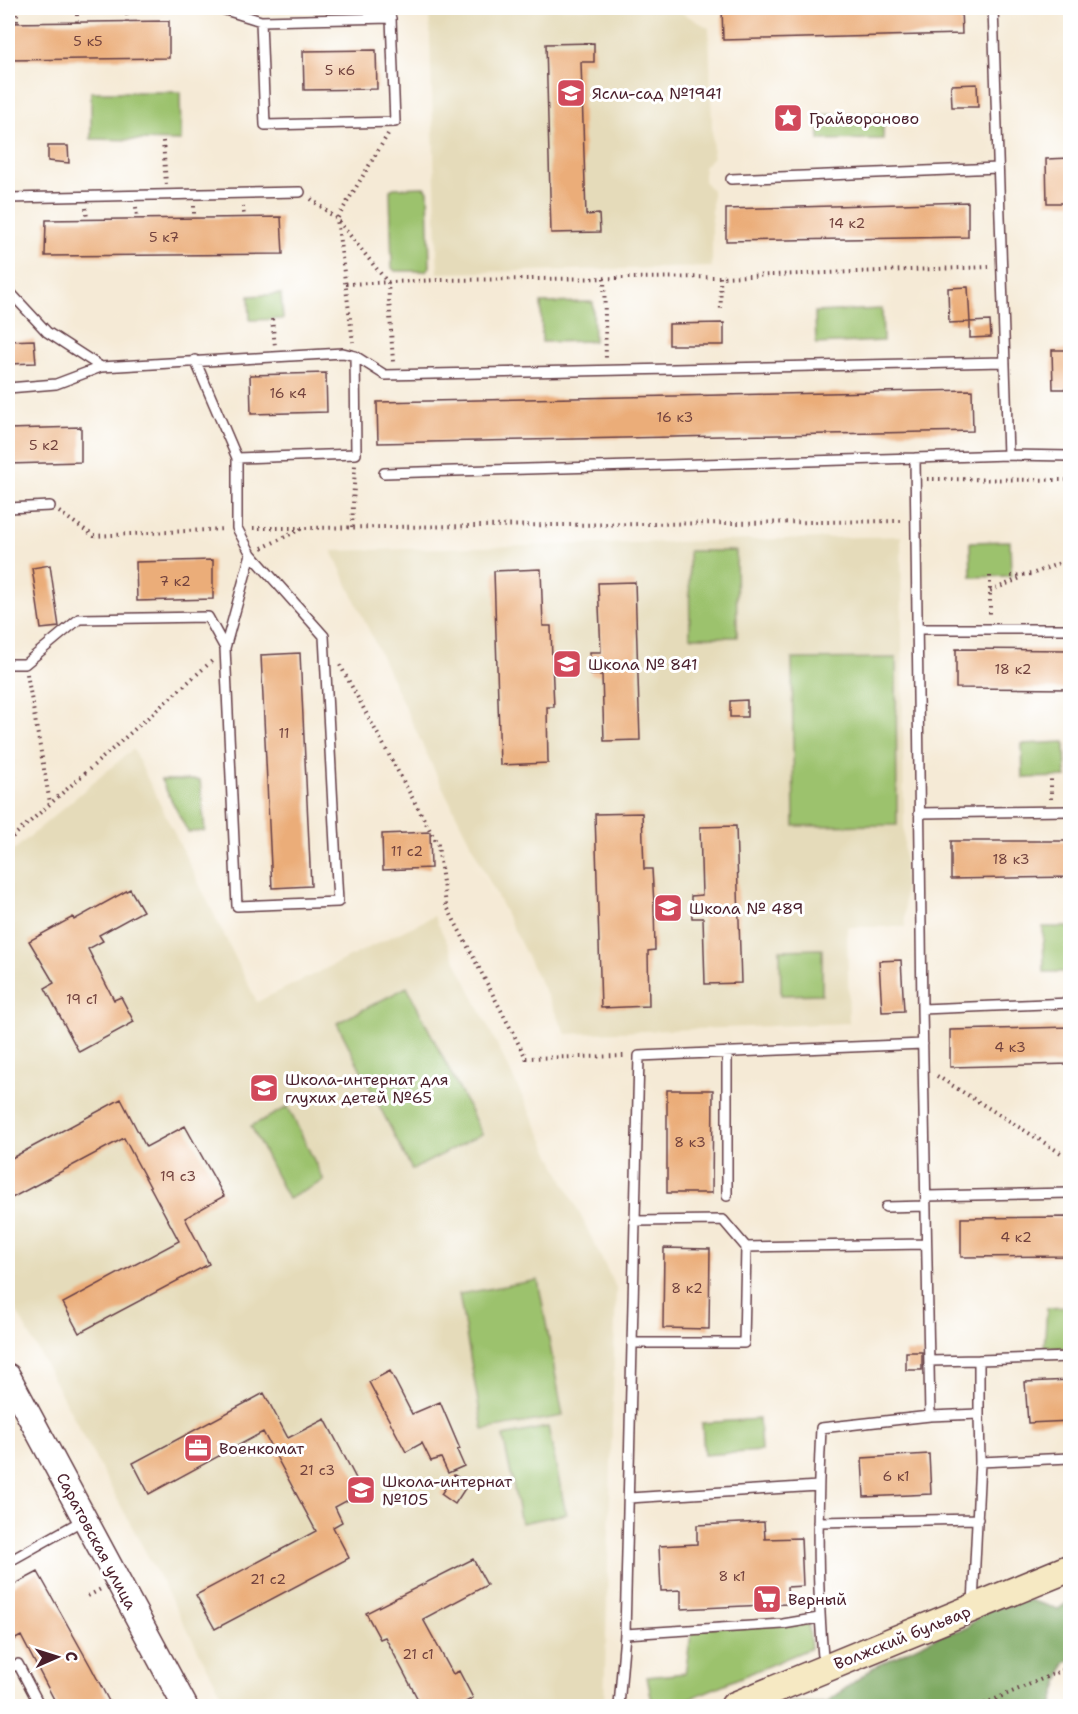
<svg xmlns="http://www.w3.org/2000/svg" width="1078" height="1714" viewBox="0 0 1078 1714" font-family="'Shantell Sans',sans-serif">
<rect width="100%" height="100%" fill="#fff"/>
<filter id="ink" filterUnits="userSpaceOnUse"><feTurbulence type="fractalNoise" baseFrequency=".0167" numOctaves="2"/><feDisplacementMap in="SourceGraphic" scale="12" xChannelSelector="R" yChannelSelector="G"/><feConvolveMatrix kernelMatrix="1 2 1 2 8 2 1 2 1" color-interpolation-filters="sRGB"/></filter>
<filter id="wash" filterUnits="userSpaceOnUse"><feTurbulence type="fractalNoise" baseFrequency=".008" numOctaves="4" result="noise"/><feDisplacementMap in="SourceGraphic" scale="24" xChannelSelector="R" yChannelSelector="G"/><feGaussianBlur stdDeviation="1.35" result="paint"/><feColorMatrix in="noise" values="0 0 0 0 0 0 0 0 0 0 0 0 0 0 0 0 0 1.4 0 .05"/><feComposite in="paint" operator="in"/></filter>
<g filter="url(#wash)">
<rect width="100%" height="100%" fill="#f5ead6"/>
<path fill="#e5dbba" d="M 456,8 L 673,8 L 709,28 L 713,157 L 704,166 L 704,181 L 712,190 L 712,267 L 438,273 L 429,9 Z
M 901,536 L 905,927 L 847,927 L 849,1023 L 566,1034 L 437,776 L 332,551 Z
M 133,749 L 257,1002 L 434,916 L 616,1288 L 604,1706 L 228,1706 L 8,1295 L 8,1089 L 13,1086 L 8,1076 L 8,855 Z"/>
<path fill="#9cc26d" stroke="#73704c" stroke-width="1.5" d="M 91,92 L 180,92 L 181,141 L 91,139 Z
M 883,114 L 883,139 L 819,140 L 819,115 Z
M 425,187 L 428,191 L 430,267 L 425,271 L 395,271 L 392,268 L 390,190 L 394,188 Z
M 281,294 L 283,319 L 250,320 L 249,296 Z
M 593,302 L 594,341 L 542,342 L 541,303 Z
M 882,309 L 883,341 L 816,344 L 815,312 Z
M 1010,541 L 1011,576 L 971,577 L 970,542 Z
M 689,551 L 736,551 L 737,637 L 690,637 Z
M 896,658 L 897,825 L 794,826 L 792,659 Z
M 1065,742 L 1066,777 L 1023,778 L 1022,744 Z
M 161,780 L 200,780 L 205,831 L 188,832 Z
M 1043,927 L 1070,927 L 1070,972 L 1044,972 Z
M 822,949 L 822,994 L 781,995 L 780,950 Z
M 407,987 L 482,1134 L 412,1170 L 337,1023 Z
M 288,1107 L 324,1181 L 288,1199 L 251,1126 Z
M 538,1280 L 563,1416 L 483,1430 L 459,1294 Z
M 1070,1307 L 1070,1348 L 1044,1348 L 1047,1308 Z
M 759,1419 L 761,1451 L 704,1455 L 702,1423 Z
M 548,1427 L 566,1514 L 521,1523 L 503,1436 Z
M 808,1620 L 811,1648 L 672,1706 L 653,1706 L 647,1677 L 685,1673 L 692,1629 Z"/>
<path fill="#7da860" stroke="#646446" stroke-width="1.5" d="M 1029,1600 L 1058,1609 L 1070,1601 L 1070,1660 L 1065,1663 L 1052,1706 L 780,1706 L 782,1703 L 826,1703 L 874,1667 L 939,1636 L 966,1628 L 985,1611 Z"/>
<g id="blocks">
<path fill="#ebad79" d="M 722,8 L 961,8 L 962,34 L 723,40 Z
M 169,21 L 169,58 L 8,60 L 8,23 Z
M 594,43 L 594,62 L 581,62 L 586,215 L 599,214 L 600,232 L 551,233 L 546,44 Z
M 376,50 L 377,89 L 304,90 L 303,51 Z
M 977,84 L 978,107 L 952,107 L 951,85 Z
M 48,146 L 68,146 L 69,163 L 48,161 Z
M 1071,158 L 1071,203 L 1047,203 L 1046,159 Z
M 968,202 L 968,237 L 726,241 L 726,209 Z
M 281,217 L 283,254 L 45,256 L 46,220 Z
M 968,287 L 970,322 L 949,323 L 948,288 Z
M 990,321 L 991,337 L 970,338 L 970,322 Z
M 724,323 L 724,345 L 669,345 L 669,324 Z
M 34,340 L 36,363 L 8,364 L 8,341 Z
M 1052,350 L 1071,350 L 1071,389 L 1053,389 Z
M 326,373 L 327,412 L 251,414 L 250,375 Z
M 972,390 L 973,431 L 378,443 L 377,402 Z
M 81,427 L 81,462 L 8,464 L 8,429 Z
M 213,560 L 213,599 L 137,601 L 136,562 Z
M 50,565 L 59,627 L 41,629 L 32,568 Z
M 541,569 L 543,626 L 551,626 L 552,661 L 554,707 L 547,707 L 548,763 L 500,765 L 494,571 Z
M 635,582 L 640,740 L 604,741 L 602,675 L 591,675 L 590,660 L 590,652 L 601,652 L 598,583 Z
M 956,649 L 1071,650 L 1071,689 L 956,688 Z
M 300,653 L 311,886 L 272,888 L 261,655 Z
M 747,700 L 747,717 L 730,717 L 730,701 Z
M 642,813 L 644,869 L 652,869 L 654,905 L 655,950 L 648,951 L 649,1006 L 601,1008 L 595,814 Z
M 736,826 L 741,983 L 705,984 L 703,918 L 692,918 L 691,903 L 691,896 L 702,895 L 700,827 Z
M 430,832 L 431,868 L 383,870 L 382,834 Z
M 951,841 L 1071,841 L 1071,877 L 951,879 Z
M 130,889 L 143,911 L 99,935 L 103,941 L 88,949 L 114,1000 L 121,997 L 134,1022 L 79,1052 L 45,988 L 54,983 L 29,941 L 73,917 L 74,920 Z
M 901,960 L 904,1011 L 882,1012 L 879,961 Z
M 1071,1027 L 1071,1064 L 950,1067 L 950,1030 Z
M 667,1090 L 713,1090 L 712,1193 L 667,1193 Z
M 121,1099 L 146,1147 L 185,1126 L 224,1196 L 185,1218 L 209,1264 L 79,1333 L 63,1303 L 179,1241 L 124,1138 L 8,1200 L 8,1160 Z
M 1071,1217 L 1071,1256 L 961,1257 L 961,1218 Z
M 664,1248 L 710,1249 L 709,1329 L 663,1328 Z
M 906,1352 L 922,1352 L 922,1370 L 906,1370 Z
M 390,1371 L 412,1414 L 440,1402 L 460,1449 L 457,1450 L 464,1466 L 448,1473 L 441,1458 L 431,1461 L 422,1443 L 406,1452 L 369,1382 Z
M 1071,1380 L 1071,1421 L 1028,1423 L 1025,1382 Z
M 264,1393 L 288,1438 L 325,1419 L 363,1492 L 335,1507 L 342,1522 L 333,1527 L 349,1558 L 215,1629 L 196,1595 L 316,1531 L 263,1432 L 149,1494 L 133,1463 Z
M 929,1454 L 931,1494 L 864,1497 L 862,1458 Z
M 454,1475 L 468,1484 L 455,1504 L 441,1494 Z
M 764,1522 L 765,1539 L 801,1538 L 803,1586 L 787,1587 L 788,1604 L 681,1609 L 681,1590 L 661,1591 L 659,1546 L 697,1544 L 697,1525 Z
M 473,1559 L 487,1585 L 423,1619 L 453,1674 L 459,1671 L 473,1698 L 457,1707 L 422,1707 L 385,1637 L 380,1639 L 366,1613 Z
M 38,1572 L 91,1667 L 112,1707 L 58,1707 L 21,1636 L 8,1643 L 8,1588 Z"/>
</g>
</g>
<g filter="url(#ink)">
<use href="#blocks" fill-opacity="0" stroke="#643d45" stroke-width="1.5"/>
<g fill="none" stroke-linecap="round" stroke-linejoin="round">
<g stroke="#643d45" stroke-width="12">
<path id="service" d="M 219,8 L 261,21 L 391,18 L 395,122 L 265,125 L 261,21
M 993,8 L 1008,455
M 731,179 L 998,168
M 8,198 L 300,192
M 8,290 L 47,332 L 101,367 L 343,353 L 355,356 L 385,375 L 1004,362
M 8,388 L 56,384 L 101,367
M 237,458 L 356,454 L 355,356
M 384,473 L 915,458
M 8,508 L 50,506
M 917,629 L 1070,629
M 225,648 L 251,554
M 8,664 L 25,664 L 79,619 L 208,617 L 225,648 L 237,906 L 338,902 L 324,636 L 251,554 L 237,528 L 237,458 L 195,360
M 919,813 L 1070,811
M 922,1009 L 1070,1003
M 727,1196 L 727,1052
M 926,1196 L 1070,1193
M 886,1207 L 925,1206
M 746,1247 L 926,1244
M 632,1343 L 744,1343 L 746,1247 L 723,1220 L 634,1221
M 979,1360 L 1070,1357
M 929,1361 L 979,1360 L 979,1414
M 980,1462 L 1070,1458
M 629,1498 L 818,1486
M 818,1522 L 978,1519
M 8,1562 L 83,1520
M 973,1604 L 980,1462 L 979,1414 L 930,1416 L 922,1009 L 915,458 L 1008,455 L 1070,456
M 625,1634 L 783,1624 L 819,1618
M 824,1667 C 816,1587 817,1508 821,1428 L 930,1416
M 8,1669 L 18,1664 L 40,1706
M 619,1706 L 625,1634 L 639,1056 L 923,1044"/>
</g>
<g stroke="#643d45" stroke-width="27">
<path id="tertiary" d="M 8,1376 L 185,1706"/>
</g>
<g stroke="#643d45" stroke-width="30">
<path id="secondary" d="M 734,1706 L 1070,1568"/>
</g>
<path stroke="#643d45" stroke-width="4" stroke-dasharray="1.5 4.5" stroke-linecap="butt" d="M 17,8 L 17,23
M 77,22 L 77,8
M 127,22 L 127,8
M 388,134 L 337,219 L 388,283 L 393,362
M 163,141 L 166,184
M 311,199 L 337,219 L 353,342
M 194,206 L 194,218
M 243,206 L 244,217
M 136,207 L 137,218
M 86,208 L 87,219
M 720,277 L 721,313
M 604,278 L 606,359
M 346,284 L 439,280 L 720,277 L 989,267
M 272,319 L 275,346
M 927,479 L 1070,480
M 59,512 L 94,536 L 224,529
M 352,527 L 355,465
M 253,528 L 302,528
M 262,548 L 303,528 L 904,521
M 990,576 L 990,616
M 1011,576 L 1032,574 L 1070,559
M 990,591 L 1023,577
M 340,665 L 438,845 L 446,905 L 526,1058 L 626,1056
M 27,674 L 50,803
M 1051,799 L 1051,777
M 8,841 L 212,661
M 1069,972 L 1069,991
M 937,1076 L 1064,1155
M 88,1596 L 101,1589
M 979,1706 L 1070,1667"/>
<use href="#service" stroke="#fff" stroke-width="9"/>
<use href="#tertiary" stroke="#fff" stroke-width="24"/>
<use href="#secondary" stroke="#f6e9c3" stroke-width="27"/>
</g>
</g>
<defs>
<g id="school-square" transform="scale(1.5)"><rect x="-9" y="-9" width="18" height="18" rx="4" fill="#d1495b" stroke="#fff"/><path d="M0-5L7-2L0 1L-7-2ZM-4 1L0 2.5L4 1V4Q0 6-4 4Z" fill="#fff"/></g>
<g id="sight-square" transform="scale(1.5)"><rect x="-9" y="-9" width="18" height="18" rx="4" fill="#d1495b" stroke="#fff"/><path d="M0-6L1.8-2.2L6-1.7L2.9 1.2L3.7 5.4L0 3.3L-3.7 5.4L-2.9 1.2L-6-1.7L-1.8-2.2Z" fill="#fff"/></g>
<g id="office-square" transform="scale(1.5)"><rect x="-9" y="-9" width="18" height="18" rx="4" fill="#d1495b" stroke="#fff"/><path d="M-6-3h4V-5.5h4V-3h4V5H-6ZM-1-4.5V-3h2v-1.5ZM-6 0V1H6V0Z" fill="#fff"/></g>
<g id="supermarket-square" transform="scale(1.5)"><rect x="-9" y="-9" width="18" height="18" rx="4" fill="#d1495b" stroke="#fff"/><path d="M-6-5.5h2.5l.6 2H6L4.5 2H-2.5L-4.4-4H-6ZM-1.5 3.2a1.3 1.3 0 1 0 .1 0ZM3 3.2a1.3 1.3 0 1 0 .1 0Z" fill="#fff"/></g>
</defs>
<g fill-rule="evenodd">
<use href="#school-square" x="571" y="93"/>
<use href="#sight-square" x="788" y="118"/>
<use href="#school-square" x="567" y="664"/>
<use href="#school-square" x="668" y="908"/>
<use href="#school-square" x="264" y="1088"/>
<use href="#office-square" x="198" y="1448"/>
<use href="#school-square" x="361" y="1490"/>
<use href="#supermarket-square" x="767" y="1599"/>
</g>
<g text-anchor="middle" stroke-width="6" stroke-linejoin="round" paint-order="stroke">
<g font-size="14" fill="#72423e">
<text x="88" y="46">5 к5</text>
<text x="340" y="75">5 к6</text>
<text x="847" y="228">14 к2</text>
<text x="164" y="242">5 к7</text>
<text x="288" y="398">16 к4</text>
<text x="675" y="422">16 к3</text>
<text x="44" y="450">5 к2</text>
<text x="175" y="586">7 к2</text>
<text x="1013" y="674">18 к2</text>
<text x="284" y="738">11</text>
<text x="407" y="856">11 с2</text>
<text x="1011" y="864">18 к3</text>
<text x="82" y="1004">19 с1</text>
<text x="1010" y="1052">4 к3</text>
<text x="690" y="1147">8 к3</text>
<text x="178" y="1181">19 с3</text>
<text x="1016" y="1242">4 к2</text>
<text x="687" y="1293">8 к2</text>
<text x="317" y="1475">21 с3</text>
<text x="896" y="1481">6 к1</text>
<text x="732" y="1581">8 к1</text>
<text x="268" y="1584">21 с2</text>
<text x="418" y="1659">21 с1</text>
</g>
<g font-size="16" fill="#4a1f2b" stroke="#fff" text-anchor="start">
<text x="592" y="99">Ясли-сад №1941</text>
<text x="809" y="124">Грайвороново</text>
<text x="588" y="670">Школа № 841</text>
<text x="689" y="914">Школа № 489</text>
<text x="285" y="1085">Школа-интернат для<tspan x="285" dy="18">глухих детей №65</tspan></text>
<text x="219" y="1454">Военкомат</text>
<text x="382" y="1487">Школа-интернат<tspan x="382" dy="18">№105</tspan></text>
<text x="788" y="1605">Верный</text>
</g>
<g font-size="16" fill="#4a1f2b" stroke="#fff">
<text transform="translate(97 1541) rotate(62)" y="6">Саратовская улица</text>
<text transform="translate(902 1637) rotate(-22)" y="6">Волжский бульвар</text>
</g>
</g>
<rect width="1078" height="1714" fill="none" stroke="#fff" stroke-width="30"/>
<g transform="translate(57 1657) rotate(87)" stroke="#ffffff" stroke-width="4.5" paint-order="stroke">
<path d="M0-4.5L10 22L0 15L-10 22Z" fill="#4a1f2b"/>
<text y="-9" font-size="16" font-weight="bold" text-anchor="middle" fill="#4a1f2b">С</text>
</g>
</svg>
